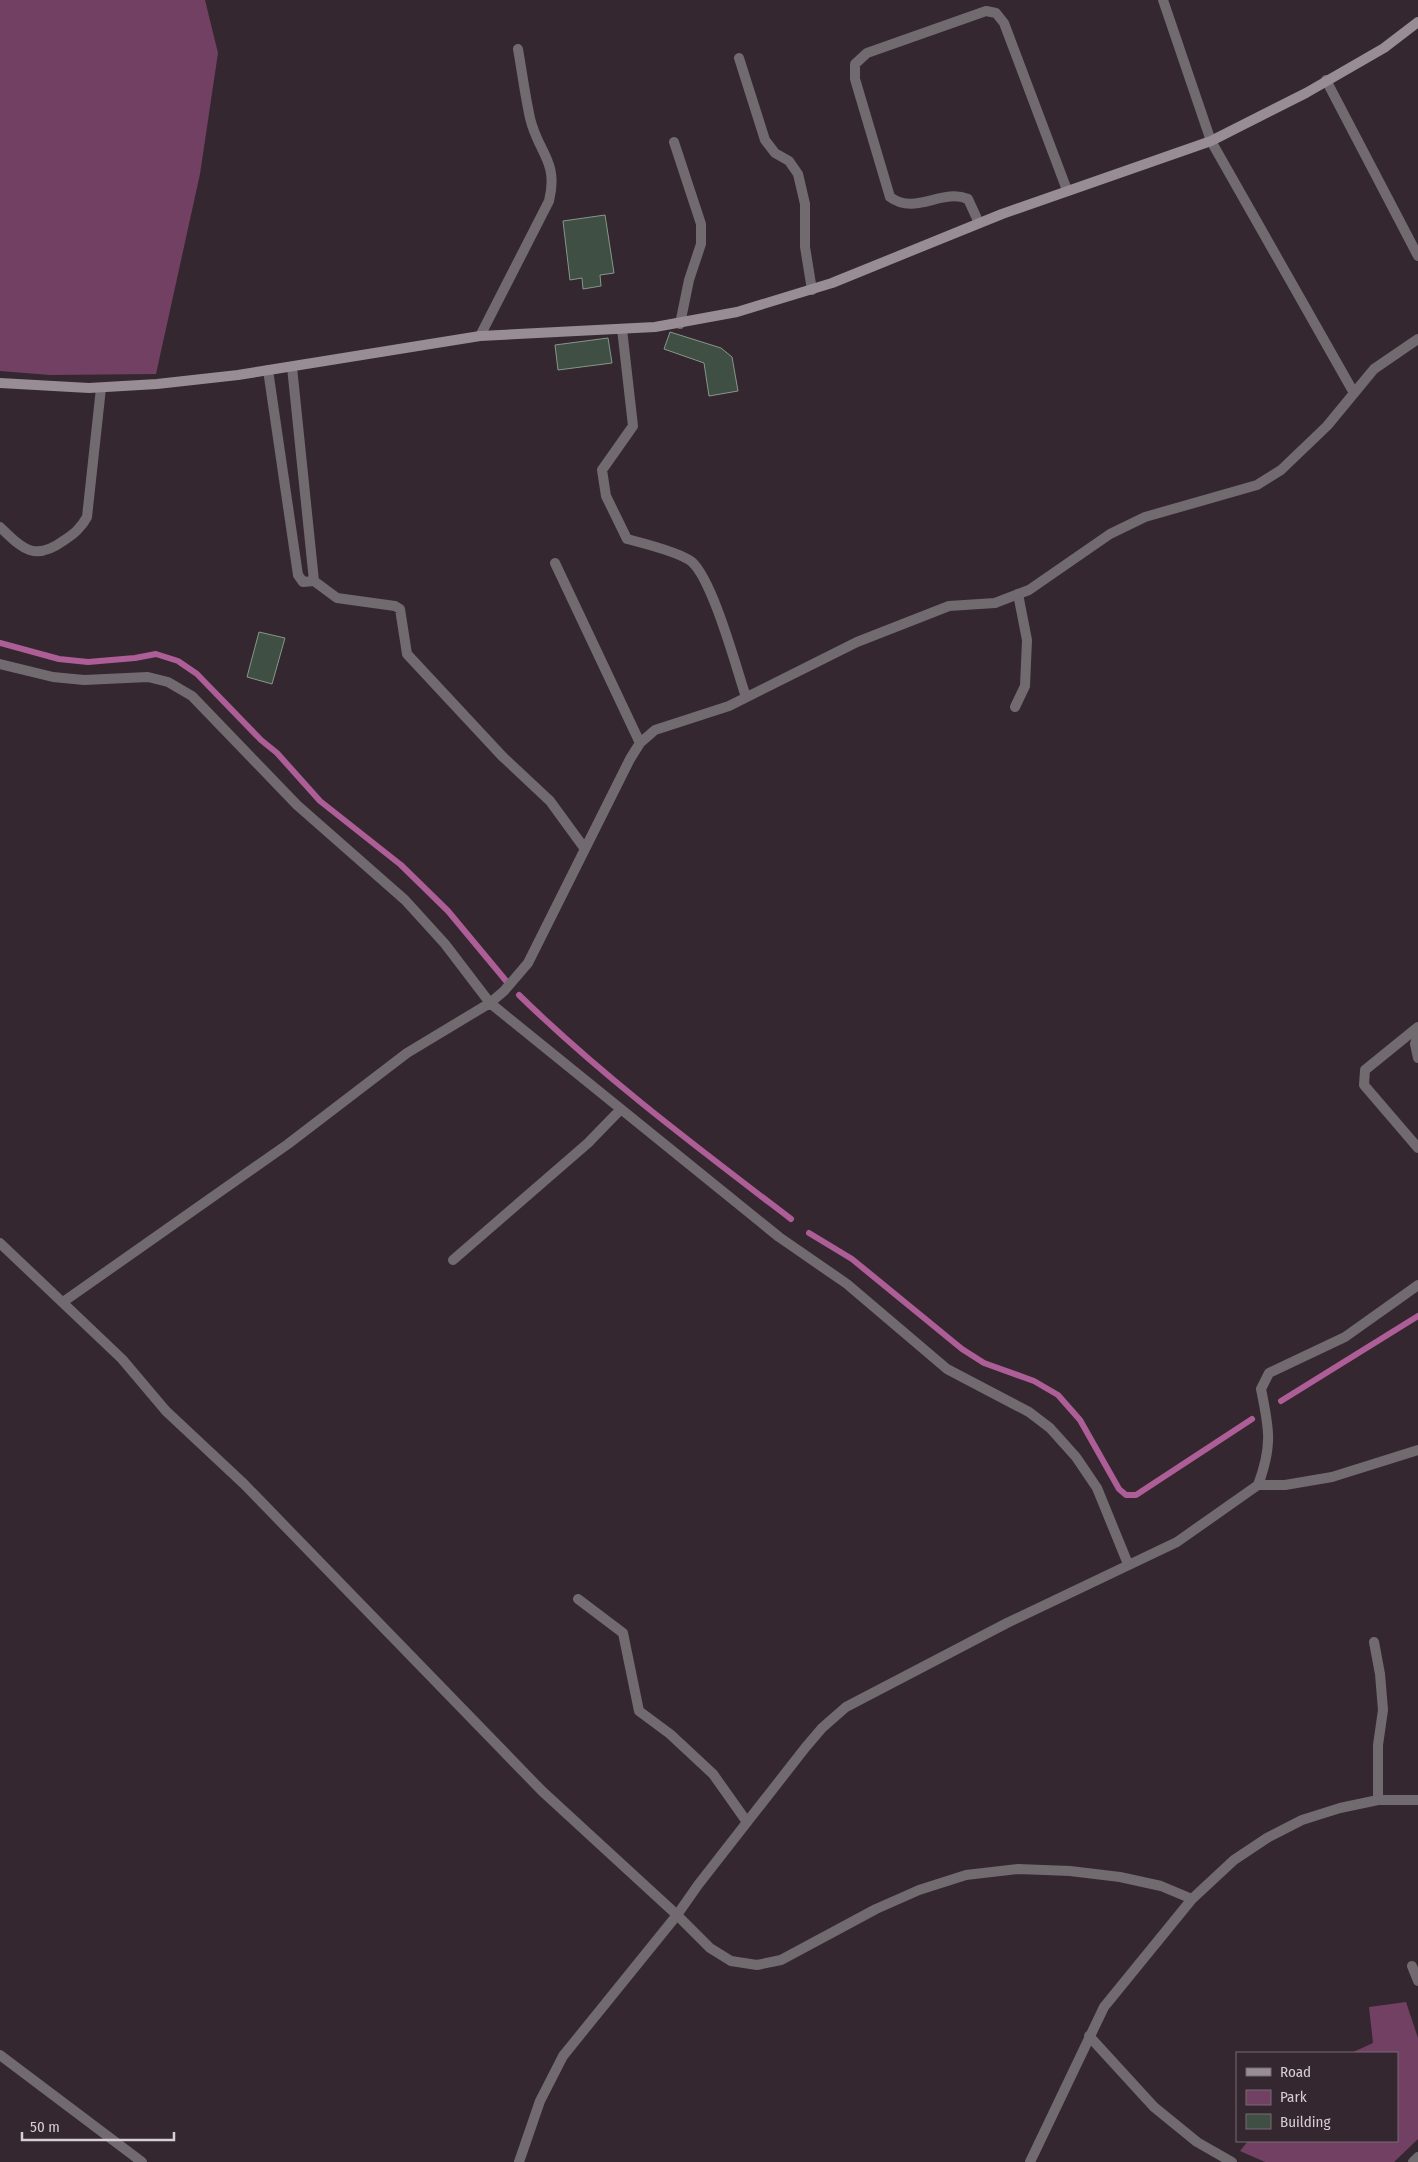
<svg xmlns="http://www.w3.org/2000/svg" width="1418" height="2162" viewBox="0 0 1418 2162" font-family="'Fira Sans Condensed',sans-serif">
<rect width="100%" height="100%" fill="#352730"/>
<path fill="#724063" d="M 0,0 L 205,0 L 218,53 L 200,174 L 156,374 L 50,375 L 0,371 Z
M 1406,2002 L 1418,2038 L 1418,2139 L 1394,2162 L 1265,2162 L 1240,2151 L 1248,2141 L 1397,2141 L 1397,2053 L 1351,2053 L 1373,2043 L 1369,2007 Z"/>
<g fill="none" stroke-linecap="round" stroke-linejoin="round">
<path stroke="#ad5e97" stroke-width="6" d="M 0,643 L 59,659 L 88,662 L 135,658 L 156,654 L 178,661 L 197,674 L 261,740 L 277,753 L 320,801 L 401,865 L 448,911 L 507,982
M 519,995 C 603,1077 698,1148 791,1219
M 809,1233 L 852,1259 L 962,1349 L 984,1363 L 1034,1381 L 1058,1395 L 1080,1420 L 1119,1489 L 1126,1495 L 1136,1495 L 1252,1419
M 1281,1401 L 1418,1316"/>
</g>
<path fill="#404f44" stroke="#86978a" d="M 605,215 L 614,273 L 600,275 L 601,286 L 583,289 L 582,278 L 570,280 L 563,221 Z
M 670,332 L 721,348 L 732,357 L 738,391 L 709,396 L 704,363 L 664,349 Z
M 608,338 L 612,363 L 558,370 L 555,345 Z
M 259,632 L 285,638 L 272,684 L 247,677 Z"/>
<g fill="none" stroke-linecap="round" stroke-linejoin="round">
<path stroke="#716a6f" stroke-width="10" d="M 1326,80 L 1418,256
M 0,527 C 22,548 34,562 63,541 C 74,534 81,528 87,517 L 101,388
M 1015,707 L 1025,686 L 1027,640 L 1018,594
M 1418,1027 L 1365,1070 L 1364,1085 L 1418,1148
M 1418,1034 L 1415,1044 L 1418,1058
M 578,1599 L 623,1633 L 639,1711 L 670,1734 L 713,1774 L 747,1822
M 1412,1966 L 1418,1981
M 1089,2036 L 1154,2107 L 1197,2142 L 1232,2162
M 1413,2162 L 1418,2157"/>
<path stroke="#716a6f" stroke-width="10" d="M 1163,0 L 1211,141 L 1354,393
M 739,58 L 765,140 L 775,153 L 789,161 L 798,174 L 805,204 L 805,247 L 812,290
M 674,142 L 701,224 L 701,244 L 689,280 L 680,324
M 979,223 L 968,199 C 941,188 916,216 890,197 L 855,79 L 855,64 L 867,53 L 986,11 L 996,13 L 1004,23 L 1067,190
M 622,329 L 633,426 L 602,470 L 606,496 L 627,539 C 642,543 680,552 692,562 C 713,581 736,667 746,697
M 480,336 L 549,201 C 559,161 538,153 530,118 C 525,95 522,72 518,49
M 292,367 L 314,581 L 337,598 L 395,606 L 400,609 L 407,654 L 502,756 L 550,801 L 585,849
M 268,370 L 298,575 L 303,582 L 314,581
M 555,563 L 640,743
M 0,664 L 53,677 L 84,680 L 148,677 L 168,682 L 192,696 L 297,805 L 405,900 L 445,944 L 490,1003 L 779,1237 L 847,1284 L 947,1369 L 1029,1412 L 1050,1428 L 1076,1457 L 1097,1488 L 1128,1564
M 453,1260 L 588,1143 L 621,1109
M 63,1302 L 288,1144 L 407,1053 L 490,1003 L 504,991 L 528,963 L 630,759 L 640,743 L 655,730 L 729,706 L 857,642 L 949,606 L 995,603 L 1029,590 L 1110,534 L 1145,517 L 1257,485 L 1281,470 L 1327,426 L 1374,369 L 1418,339
M 1258,1485 C 1273,1445 1269,1428 1261,1389 L 1269,1373 L 1345,1337 L 1418,1285
M 1374,1642 L 1380,1674 L 1383,1710 L 1378,1745 L 1378,1800
M 0,2055 L 142,2162
M 519,2162 L 540,2101 L 563,2056 L 677,1915 L 698,1885 L 805,1748 L 822,1728 L 846,1707 L 1007,1623 L 1177,1542 L 1258,1485 L 1285,1485 L 1332,1477 L 1418,1450"/>
<path stroke="#716a6f" stroke-width="10" d="M 0,1243 L 122,1359 L 166,1411 L 244,1484 L 542,1791 L 677,1915 L 710,1948 L 731,1961 L 757,1965 L 781,1960 L 876,1909 L 919,1890 L 966,1875 L 1018,1869 L 1070,1871 L 1120,1877 L 1161,1886 L 1192,1899
M 1030,2162 L 1104,2007 L 1192,1899 L 1234,1860 L 1267,1838 L 1302,1820 L 1340,1808 L 1378,1800 L 1418,1800"/>
<path stroke="#988d94" stroke-width="10" d="M 0,383 L 89,388 L 157,384 L 238,375 L 480,336 L 655,327 L 737,312 L 832,283 L 1002,214 L 1211,141 L 1306,93 L 1384,48 L 1418,22"/>
</g>
<rect x="1236" y="2052" width="162" height="90" fill="#352730" stroke="#766a72"/>
<rect x="1246" y="2068" width="25" height="8" fill="#988d94" stroke="#766a72"/>
<text x="1280" y="2077" font-size="15" fill="#d7ced4">Road</text>
<rect x="1246" y="2090" width="25" height="15" fill="#724063" stroke="#766a72"/>
<text x="1280" y="2102" font-size="15" fill="#d7ced4">Park</text>
<rect x="1246" y="2114" width="25" height="15" fill="#404f44" stroke="#766a72"/>
<text x="1280" y="2127" font-size="15" fill="#d7ced4">Building</text>
<path d="M22 2132v8h152v-8" fill="none" stroke="#d7ced4" stroke-width="2.5"/>
<text x="30" y="2132" font-size="15" fill="#d7ced4" stroke="#352730" stroke-width="4" paint-order="stroke">50 m</text>
</svg>
